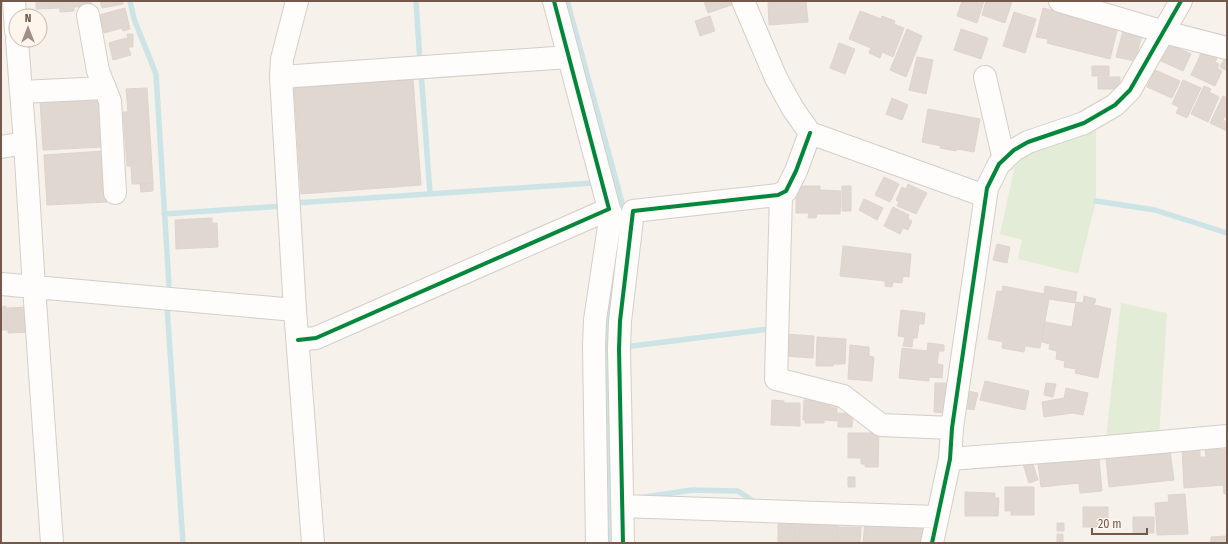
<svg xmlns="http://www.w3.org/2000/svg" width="1228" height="544" viewBox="0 0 1228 544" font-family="'Fira Sans Condensed',sans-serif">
<rect width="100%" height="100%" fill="#f6f1eb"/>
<path fill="#e3ecd6" d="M 1096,128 L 1096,201 L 1078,274 L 1018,259 L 1022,240 L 1000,234 L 1014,169 L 1022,154 Z
M 1121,303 L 1167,313 L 1159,436 L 1106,438 Z"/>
<path fill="#cde4e6" d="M 562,1 L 570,1 L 628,214 L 618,543 L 604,543 L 600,322 L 617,219 Z"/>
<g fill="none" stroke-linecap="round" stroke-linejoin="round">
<path stroke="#cde4e6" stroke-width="5.5" d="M 130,1 L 134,19 L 156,74 L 169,285
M 416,1 L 420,63
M 421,71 L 430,194
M 1096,201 L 1155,210 L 1227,233
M 295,203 L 593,183
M 164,214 L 283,206
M 167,306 L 183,543
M 624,347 L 769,329
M 645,497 L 692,490 L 738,491 L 756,503"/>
</g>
<path fill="#e0d7d0" stroke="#dfd4cd" d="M 36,1 L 91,1 L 92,6 L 74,7 L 74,11 L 60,12 L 60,8 L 36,9 Z
M 100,1 L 123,1 L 123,4 L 102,8 Z
M 704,1 L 736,1 L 737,3 L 708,13 Z
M 768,1 L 806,1 L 808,22 L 769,25 Z
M 962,1 L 984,1 L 977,23 L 957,16 Z
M 986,1 L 1012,1 L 1005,23 L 982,15 Z
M 125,8 L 130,29 L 123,31 L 122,28 L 104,33 L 99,15 Z
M 1043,8 L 1118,27 L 1110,59 L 1047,43 L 1048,39 L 1036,37 Z
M 860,11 L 881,19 L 882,16 L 895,21 L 894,24 L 904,28 L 893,57 L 882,52 L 880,58 L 869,53 L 871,48 L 849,39 Z
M 1014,12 L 1036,19 L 1025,53 L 1003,46 Z
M 710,16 L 715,31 L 700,36 L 695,21 Z
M 1124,27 L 1143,32 L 1135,61 L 1116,57 Z
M 907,29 L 922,36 L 906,77 L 890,70 Z
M 961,29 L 988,38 L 981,59 L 954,50 Z
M 127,34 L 133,34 L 133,47 L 128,47 L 131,55 L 113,60 L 109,43 L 126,38 L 128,42 Z
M 839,43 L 855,49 L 845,74 L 830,68 Z
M 1169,44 L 1191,54 L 1183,71 L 1161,61 Z
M 1202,51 L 1217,58 L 1215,62 L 1219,64 L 1217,68 L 1222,71 L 1215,86 L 1191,75 Z
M 917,57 L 933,60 L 926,94 L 909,90 Z
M 1225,57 L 1227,58 L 1227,66 L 1225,70 L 1220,67 Z
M 1092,66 L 1109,66 L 1109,76 L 1092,76 Z
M 1155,70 L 1180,81 L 1172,98 L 1147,87 Z
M 1098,77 L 1120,77 L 1120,89 L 1098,89 Z
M 413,79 L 421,185 L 301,194 L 294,88 Z
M 1183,80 L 1201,88 L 1187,118 L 1176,113 L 1179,107 L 1172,104 Z
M 1204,86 L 1211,89 L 1209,92 L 1219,97 L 1208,122 L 1191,114 Z
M 147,88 L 153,183 L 132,184 L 131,166 L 127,166 L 123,112 L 128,112 L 126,89 Z
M 1223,96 L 1227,98 L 1227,114 L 1223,120 L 1227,122 L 1227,131 L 1210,123 Z
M 100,97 L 103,147 L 43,150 L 40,101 Z
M 892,98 L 908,105 L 902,120 L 886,114 Z
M 928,109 L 980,119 L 974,152 L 957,149 L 956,151 L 940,148 L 941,146 L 922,142 Z
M 104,151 L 107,202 L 47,205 L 44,155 Z
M 884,177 L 899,184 L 890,202 L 875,195 Z
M 153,183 L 153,191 L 141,192 L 140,184 Z
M 908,184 L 927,193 L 916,214 L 897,206 L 899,202 L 896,200 L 902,187 L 906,189 Z
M 796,186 L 820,186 L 820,190 L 841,191 L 840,214 L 817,214 L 816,218 L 808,218 L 809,213 L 796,213 Z
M 842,186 L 851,186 L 851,211 L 842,211 Z
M 864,199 L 883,208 L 877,220 L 859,210 Z
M 893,207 L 909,215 L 908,219 L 912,221 L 908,230 L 903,228 L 900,234 L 884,226 Z
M 212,218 L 212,223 L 217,223 L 218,247 L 176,249 L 175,220 Z
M 997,244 L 1010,247 L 1007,263 L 993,260 Z
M 843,246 L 911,254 L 909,277 L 903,276 L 902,283 L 893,282 L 892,287 L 885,286 L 885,281 L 840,276 Z
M 1003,286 L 1044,294 L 1045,286 L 1077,292 L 1075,303 L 1049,299 L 1040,348 L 1025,346 L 1024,352 L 1002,348 L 1003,342 L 988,339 L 997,291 L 1002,292 Z
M 1084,296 L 1096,299 L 1094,305 L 1111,309 L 1098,378 L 1075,373 L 1076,369 L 1064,367 L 1065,361 L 1056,359 L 1057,351 L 1049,349 L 1050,344 L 1042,342 L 1045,322 L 1072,327 L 1076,302 L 1083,303 Z
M 6,306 L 7,330 L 1,330 L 1,307 Z
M 28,307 L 29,332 L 8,333 L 7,308 Z
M 901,310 L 925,313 L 924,324 L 919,324 L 917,338 L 913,338 L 912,347 L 903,346 L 905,337 L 898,336 Z
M 785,334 L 814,336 L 813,358 L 784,356 Z
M 817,337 L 846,339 L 845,364 L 833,364 L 833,366 L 816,366 Z
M 928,343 L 944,345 L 944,351 L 939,351 L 937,364 L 943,365 L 942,378 L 929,377 L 929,381 L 899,378 L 902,348 L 927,351 Z
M 850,345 L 869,347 L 869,356 L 874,357 L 872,381 L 848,379 Z
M 985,381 L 1029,391 L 1025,410 L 980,400 Z
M 935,383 L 948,383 L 947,413 L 934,412 Z
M 1046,383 L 1056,384 L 1053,397 L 1044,395 Z
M 1066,388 L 1088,393 L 1083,415 L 1073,413 L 1044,417 L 1042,402 L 1064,398 Z
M 963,390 L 978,393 L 974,410 L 959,407 Z
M 772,400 L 784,401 L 784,403 L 800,403 L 800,426 L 771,425 Z
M 804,400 L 831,400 L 831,407 L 837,407 L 837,421 L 824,420 L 824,423 L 805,423 L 805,420 L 803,420 Z
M 838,413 L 853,414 L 852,427 L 838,427 Z
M 848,433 L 879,433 L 878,467 L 865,467 L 865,464 L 861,464 L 861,458 L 848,458 Z
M 1200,446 L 1200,457 L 1206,457 L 1205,450 L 1227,449 L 1227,494 L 1224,494 L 1223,485 L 1184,488 L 1182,447 Z
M 1170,451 L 1174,480 L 1109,487 L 1106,458 Z
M 1099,458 L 1102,491 L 1080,493 L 1079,483 L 1041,487 L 1038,464 Z
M 1032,461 L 1038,480 L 1029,483 L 1023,464 Z
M 848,477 L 855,477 L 855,487 L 848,487 Z
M 1005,487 L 1034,487 L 1034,515 L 1011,515 L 1011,511 L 1005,511 Z
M 965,492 L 995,493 L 995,498 L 999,498 L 998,516 L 965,516 Z
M 1185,494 L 1188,534 L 1157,535 L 1155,503 L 1169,502 L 1168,495 Z
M 1083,507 L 1108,507 L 1108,527 L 1083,527 Z
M 1133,517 L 1154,517 L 1154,533 L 1133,533 Z
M 778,519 L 794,519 L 793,543 L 778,543 Z
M 838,520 L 837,543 L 794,543 L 795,522 Z
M 865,521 L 926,527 L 924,543 L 863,543 Z
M 1057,523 L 1064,523 L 1064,531 L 1057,531 Z
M 838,527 L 861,527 L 860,543 L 838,543 Z
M 1057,534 L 1063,534 L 1063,543 L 1057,543 Z
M 1227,536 L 1227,543 L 1203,543 L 1211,542 L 1211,537 Z"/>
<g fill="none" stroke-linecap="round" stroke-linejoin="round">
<g stroke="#d4cec8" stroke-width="24">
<path id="minor" d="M 14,1 L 16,31
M 297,1 L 282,59 L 281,77 L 295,310 L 313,543
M 743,1 L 776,78 L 793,109 L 810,133 L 985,196
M 1060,1 L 1164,32 L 1227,48
M 88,15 L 98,71 L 110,101 L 115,193
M 17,40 L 25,143 L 34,287 L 52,543
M 281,77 L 569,57
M 985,77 L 1004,160
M 21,92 L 105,88
M 1,147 L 25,143
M 781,194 L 776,379 L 843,396 L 881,425 L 952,428
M 1,284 L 295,310
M 298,340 L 316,338 L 609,209 L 554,1
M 950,459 L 1095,448 L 1227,436
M 622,506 L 937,517
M 597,543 L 594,346 L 595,320 L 611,213 L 609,209
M 623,543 L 619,349 L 620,321 L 633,211 L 778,195 L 786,191 L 796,171 L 810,133
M 932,543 L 950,459 L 952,428 L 987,188 L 999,164 L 1014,150 L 1028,142 L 1084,123 L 1115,105 L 1130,90 L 1181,1"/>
</g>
<use href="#minor" stroke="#fefdfc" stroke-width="22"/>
<g stroke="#fef6ec" stroke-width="6">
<path id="cycleway" d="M 298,340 L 316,338 L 609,209 L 554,1
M 623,543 L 619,349 L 620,321 L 633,211 L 778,195 L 786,191 L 796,171 L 810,133
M 932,543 L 950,459 L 952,428 L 987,188 L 999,164 L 1014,150 L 1028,142 L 1084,123 L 1115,105 L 1130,90 L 1181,1"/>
</g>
<use href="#cycleway" stroke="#00873e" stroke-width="4"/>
</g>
<rect width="1228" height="544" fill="none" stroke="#73584c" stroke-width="4"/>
<g transform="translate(28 28)"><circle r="19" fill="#fef6ec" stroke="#c6b7ac"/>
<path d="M0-3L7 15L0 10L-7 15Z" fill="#a18e84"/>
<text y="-6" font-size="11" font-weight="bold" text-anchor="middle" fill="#73584c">N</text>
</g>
<path d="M1092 528v6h55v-6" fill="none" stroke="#73584c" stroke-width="2"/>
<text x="1098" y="528" font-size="12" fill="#73584c" stroke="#fef6ec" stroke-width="3" paint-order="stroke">20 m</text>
</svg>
